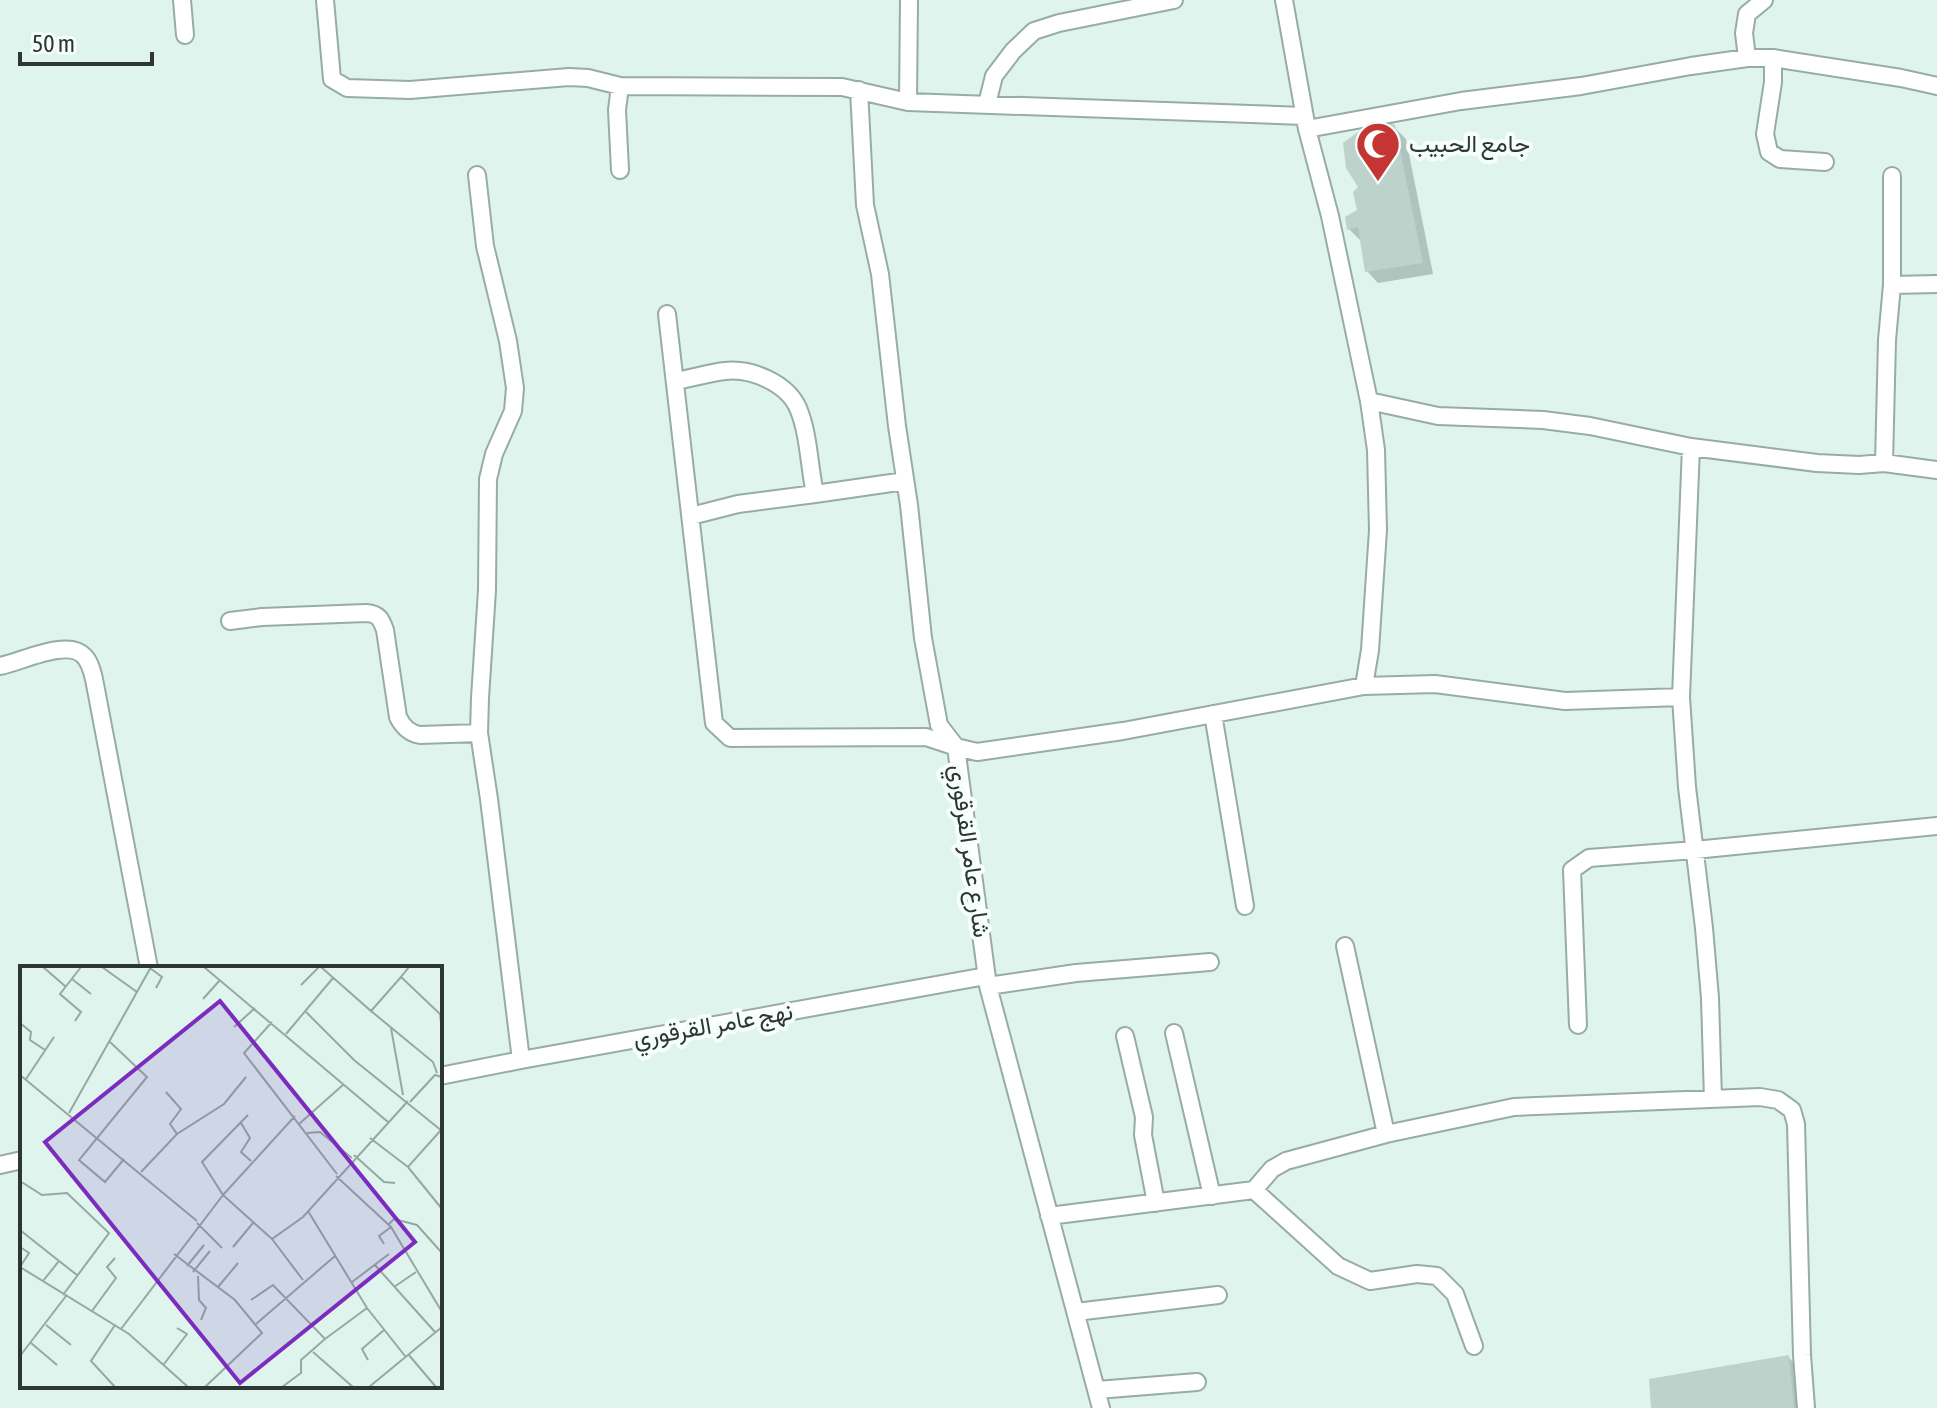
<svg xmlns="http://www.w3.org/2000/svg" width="1937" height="1408" viewBox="0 0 1937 1408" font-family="'Asap Condensed',Vazirmatn,sans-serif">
<rect width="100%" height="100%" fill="#def4ed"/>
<path fill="#0003" d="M 1394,127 L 1406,139 L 1433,274 L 1378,283 L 1367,271 L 1362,239 L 1360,240 L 1349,229 L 1359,211 L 1376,139 L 1391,138 Z
M 1788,1357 L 1799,1368 L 1803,1408 L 1653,1408 Z"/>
<path fill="#bcd2cb" d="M 1386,121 L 1395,125 L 1423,263 L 1365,272 L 1358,227 L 1347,230 L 1345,217 L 1357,210 L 1353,192 L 1358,187 L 1346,168 L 1343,143 L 1366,126 L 1375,137 L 1388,136 Z
M 1789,1355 L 1794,1408 L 1651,1408 L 1649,1379 Z"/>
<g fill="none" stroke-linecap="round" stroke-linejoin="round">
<g stroke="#97aca5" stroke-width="20">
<path id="street" d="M 182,0 L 185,35
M 325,0 L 332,79 L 347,88 L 410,90 L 569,77 L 588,78 L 620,86 L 842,87 L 908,102 L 1304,116
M 1747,58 L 1744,33 L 1747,14 L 1764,0
M 1773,58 L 1773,82 L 1765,134 L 1769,152 L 1780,159 L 1825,162
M 859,90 L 865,205 L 880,274 L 897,426 L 909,505 L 923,638 L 939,725 L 956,747 L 977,752 L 1123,731 L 1364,686 L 1370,650 L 1378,530 L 1376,450 L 1369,401 L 1330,216 L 1307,129 L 1284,0
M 908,102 L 909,0
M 987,104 L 994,76 L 1013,51 L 1034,31 L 1059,23 L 1174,0
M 1307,129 L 1461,101 L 1581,86 L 1691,66 L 1747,58 L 1773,58 L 1901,78 L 1937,86
M 620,170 L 617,110 L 620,86
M 477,175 L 485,246 L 508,341 L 515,388 L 513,411 L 494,454 L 488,479 L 487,590 L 480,698 L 479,733 L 489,799 L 521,1060
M 1892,285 L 1937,284
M 667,314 L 714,723 L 730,738 L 926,737 L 956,747 L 988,986 L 1101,1408
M 676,381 C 692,378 708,373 725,371 C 751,368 787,383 798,408 C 809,434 809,466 815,494 L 905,481
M 1369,401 L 1438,416 L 1543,420 L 1590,426 L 1691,447 L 1817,463 L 1859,465 L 1884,463 L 1937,470
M 1691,447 L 1681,697 L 1687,787 L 1704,928 L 1710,998 L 1713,1099
M 1884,463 L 1887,340 L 1892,285 L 1892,176
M 691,516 L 738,504 L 815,494
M 230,621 L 262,617 L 366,613 C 379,614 381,619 385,630 L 398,717 C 403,727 409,733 420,735 L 479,733
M 0,666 C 21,662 68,638 84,656 C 90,662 92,671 94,679 L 149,968
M 1364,686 L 1435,684 L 1565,701 L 1681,697
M 1213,714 L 1245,906
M 1345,946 L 1386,1134
M 988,986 L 1076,973 L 1210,962
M 1578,1025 L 1572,870 L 1589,858 L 1695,850 L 1937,826
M 1174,1033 L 1212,1196
M 1125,1036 L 1144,1117 L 1143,1135 L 1156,1203
M 440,1076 L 521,1060 L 986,976
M 0,1165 L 22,1160
M 1254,1190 L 1338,1266 L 1370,1281 L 1417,1274 L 1437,1276 L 1455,1294 L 1474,1346
M 1049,1216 L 1254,1190 L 1272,1169 L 1286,1161 L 1386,1134 L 1514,1107 L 1760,1097 L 1778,1100 L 1792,1110 L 1796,1124 L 1802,1355 L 1806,1408
M 1076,1312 L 1218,1295
M 1097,1390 L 1197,1382"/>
</g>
<use href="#street" stroke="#fff" stroke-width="16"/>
</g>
<defs>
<g id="mosque-pin" transform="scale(2.3)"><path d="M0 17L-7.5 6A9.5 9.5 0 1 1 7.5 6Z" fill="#c43534" stroke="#f5fefb"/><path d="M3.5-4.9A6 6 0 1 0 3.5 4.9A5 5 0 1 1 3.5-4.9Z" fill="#fff"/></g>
</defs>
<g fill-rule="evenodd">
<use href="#mosque-pin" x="1378" y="144"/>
</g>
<g text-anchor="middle" stroke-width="8" stroke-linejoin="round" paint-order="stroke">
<g font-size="24" fill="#2d3634" stroke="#f5fefb" text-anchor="start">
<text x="1409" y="152">جامع الحبيب</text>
</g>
<g font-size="24" fill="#2d3634" stroke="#f5fefb">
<text transform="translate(970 851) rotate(82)" y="8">شارع عامر القرقوري</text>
<text transform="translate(713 1025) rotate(-10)" y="8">نهج عامر القرقوري</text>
</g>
</g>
<g transform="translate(20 966)">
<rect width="422" height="422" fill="#def4ed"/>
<path fill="none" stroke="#97a8a3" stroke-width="2" d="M 23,1 L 45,20M 82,1 L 117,26M 184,1 L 368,156M 301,1 L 351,45 L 381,11M 389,1 L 381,11 L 420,48 L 422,65M 130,2 L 142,11 L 136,22M 52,13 L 71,28M 281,19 L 299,1M 183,33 L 200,14M 351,45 L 413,96 L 417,107M 286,46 L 334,94 L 422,165M 55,55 L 61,46 L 40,28 L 61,1M 252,56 L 224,87 L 317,208M 0,57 L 11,66 L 10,74 L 25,84M 214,61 L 235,42M 371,62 L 383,129M 266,68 L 313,12M 90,76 L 127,111 L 59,194 L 85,216 L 104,193M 0,109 L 177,255M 6,113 L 34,71M 146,126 L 161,143 L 150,158 L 157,168M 390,136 L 415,109 L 422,111M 49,147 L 131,1M 275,150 L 203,229 L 252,273 L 283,251 L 388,135M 221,157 L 230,172 L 221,186 L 231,195M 279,158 L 324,118M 287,167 L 300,166 L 332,192M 350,172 L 388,201 L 421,164M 334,189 L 364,216 L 375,217M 388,201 L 422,243M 121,206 L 157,168 L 204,138 L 226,111M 316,210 L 371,261 L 422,346M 0,215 L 22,229 L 47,227 L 89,267 L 43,329M 288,245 L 347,342 L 385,390M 177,257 L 202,282M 369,258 L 374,253 L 397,259 L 422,287M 0,264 L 39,295M 252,273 L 283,314M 364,278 L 359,270 L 371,261M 0,281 L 9,287 L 0,301M 213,281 L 233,257M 154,288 L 215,334 L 242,367 L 185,421M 355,299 L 415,366M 167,300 L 184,279M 0,301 L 109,368 L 168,421M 173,306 L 190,285M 178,310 L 179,334 L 186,342 L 181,354M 23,315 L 39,295 L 57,309M 332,316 L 369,288M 198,321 L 218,297M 374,321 L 396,306M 231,334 L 253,319 L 305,373 L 347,342M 72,345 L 96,312 L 87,301 L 95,292M 236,358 L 315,290M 26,359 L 51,379M 95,359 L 71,395 L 95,421M 101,363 L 203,229 L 182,196 L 228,149M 11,377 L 37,399M 293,386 L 333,421M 388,388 L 416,421M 0,390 L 46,330M 348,394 L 342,383 L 364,364M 144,398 L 167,368 L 157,362M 262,421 L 281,407 L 281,394 L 305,373M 349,421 L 422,361"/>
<path fill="#7b2cbf" fill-opacity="0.15" stroke="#7b2cbf" stroke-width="4" d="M 200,35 L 395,276 L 220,417 L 25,176 Z"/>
<rect width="422" height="422" fill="none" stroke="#2d3634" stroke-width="4"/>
</g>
<path d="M20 52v12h132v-12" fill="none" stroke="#2d3634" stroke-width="4"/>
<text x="32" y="52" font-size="24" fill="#2d3634" stroke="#f5fefb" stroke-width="6" paint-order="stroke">50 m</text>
</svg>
